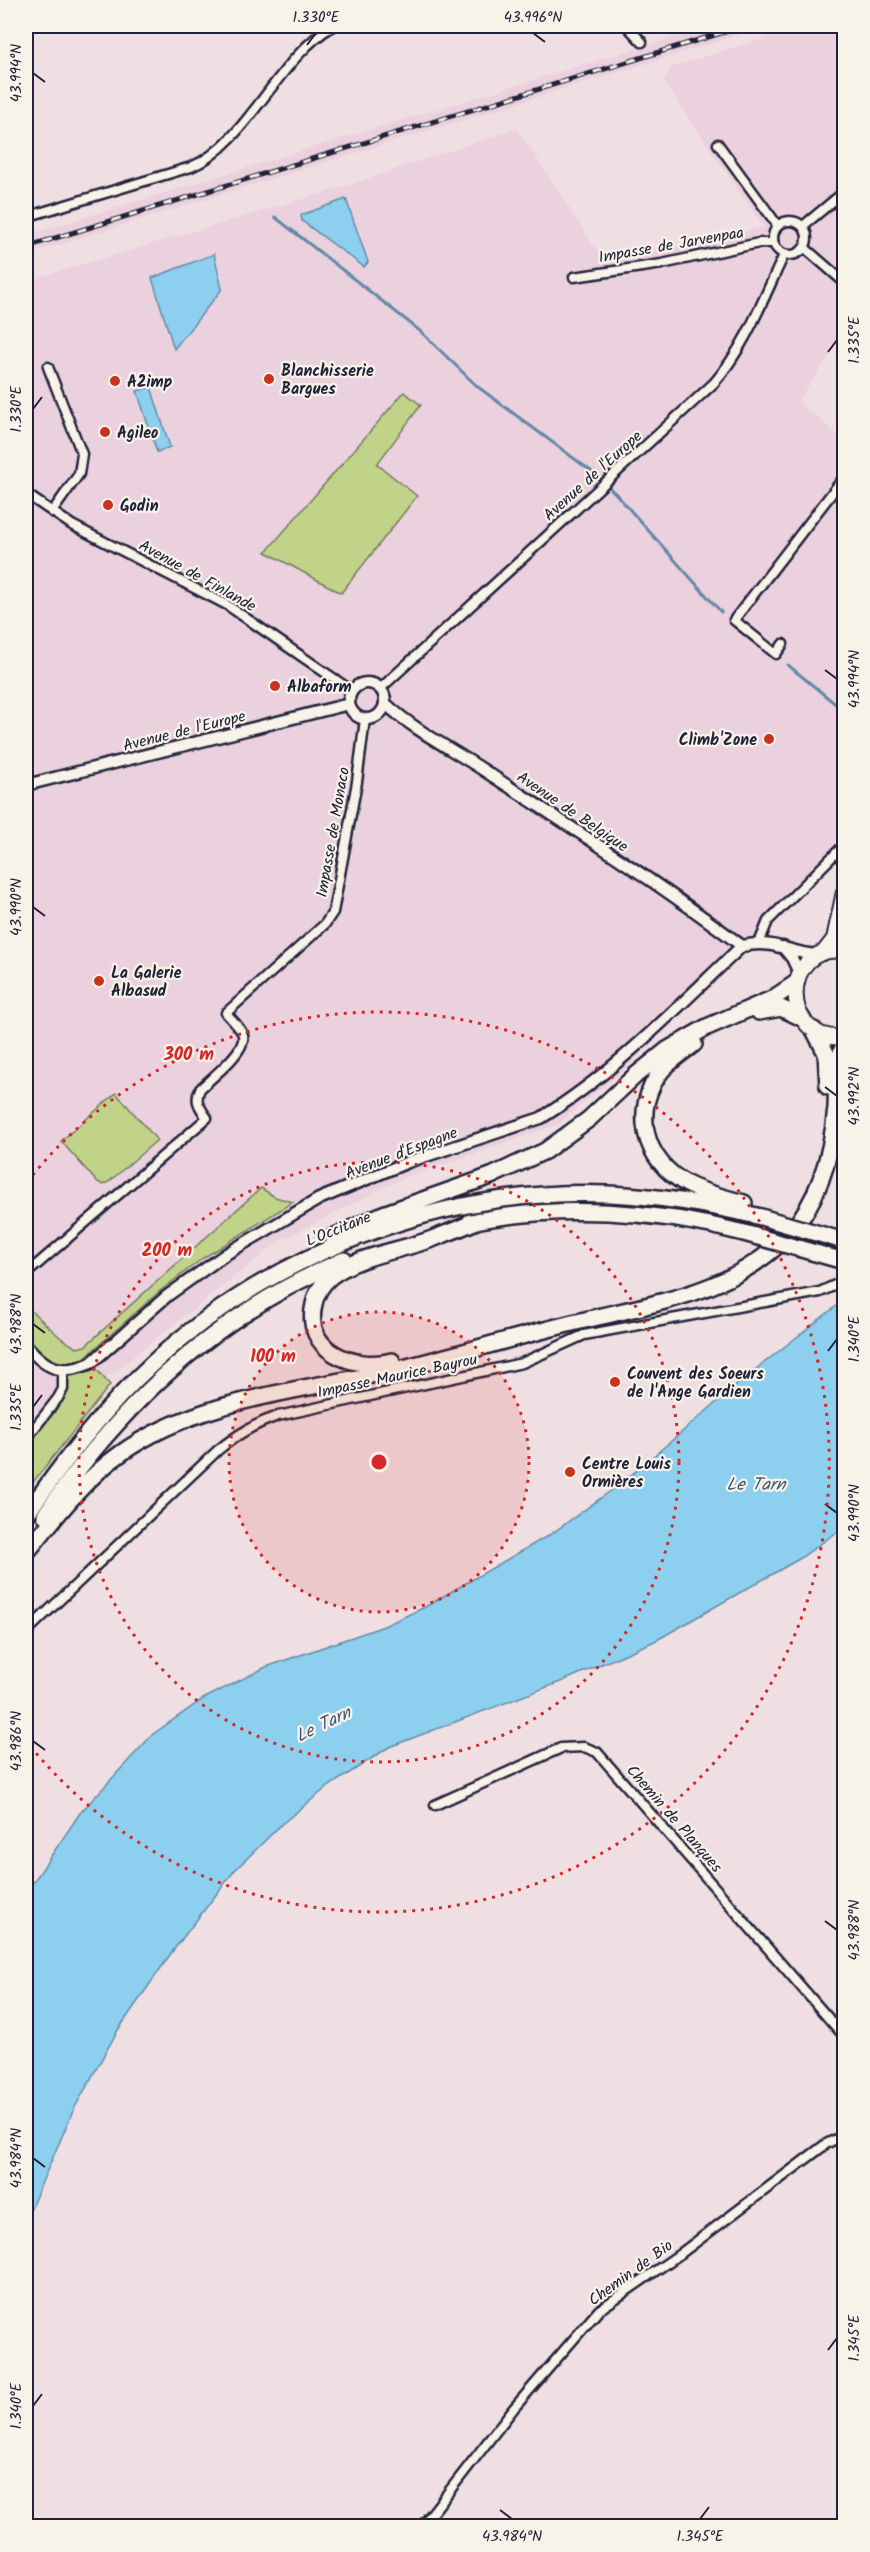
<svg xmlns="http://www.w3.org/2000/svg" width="870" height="2552" viewBox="0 0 870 2552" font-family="Kalam,sans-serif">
<rect width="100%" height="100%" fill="#f0dfe2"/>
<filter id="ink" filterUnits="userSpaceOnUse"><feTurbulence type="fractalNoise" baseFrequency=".0167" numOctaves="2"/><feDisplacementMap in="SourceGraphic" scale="12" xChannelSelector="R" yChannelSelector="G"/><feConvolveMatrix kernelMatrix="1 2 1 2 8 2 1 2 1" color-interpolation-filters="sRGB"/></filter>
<g filter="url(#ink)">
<path fill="#ebd1de" d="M 709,26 L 768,26 L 26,255 L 26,235 Z
M 802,26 L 844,26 L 844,335 L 798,401 L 844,440 L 844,854 L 623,1071 L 557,1125 L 399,1180 L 280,1241 L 90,1391 L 26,1472 L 26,281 L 343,187 L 517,128 L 604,261 L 764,227 L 663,81 L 672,67 Z"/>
<path fill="#c1d388" stroke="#727a62" stroke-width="1.5" d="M 404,392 L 421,405 L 377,464 L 417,496 L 341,593 L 266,552 Z
M 116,1093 L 157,1140 L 110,1181 L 103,1185 L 96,1181 L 61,1141 Z
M 261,1188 L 275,1197 L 293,1202 L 203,1258 L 160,1291 L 82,1360 C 56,1370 42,1353 26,1336 L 26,1306 L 62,1339 L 77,1348 L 85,1346 Z
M 91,1363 L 110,1385 L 26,1491 L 26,1439 L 58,1398 L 63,1370 Z"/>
<path fill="#8dcfee" stroke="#628aa6" stroke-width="1.5" d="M 346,199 L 368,262 L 364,267 L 302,221 L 301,215 Z
M 214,254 L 222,289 L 174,349 L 152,278 Z
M 151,387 L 170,447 L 157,452 L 137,391 Z
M 844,1300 L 844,1527 L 799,1559 L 657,1640 L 563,1681 L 389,1747 L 325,1789 L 283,1823 L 235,1870 L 172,1952 L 118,2030 L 73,2111 L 26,2219 L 26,1893 L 80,1813 L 153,1734 L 203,1699 L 266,1667 L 384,1626 L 425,1607 L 551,1534 L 623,1482 L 751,1373 Z"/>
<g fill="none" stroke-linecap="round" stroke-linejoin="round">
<path stroke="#628aa6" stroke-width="3" d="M 275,217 L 420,331 L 478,387 L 591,471 L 615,493 L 721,612
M 788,665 L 844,711"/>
<g stroke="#22223b" stroke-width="13">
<path id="minor" d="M 627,26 L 642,42
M 718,144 L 778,226
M 26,217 L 191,167 C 247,144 278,57 333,26
M773 238a17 17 0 1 1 34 0a17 17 0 1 1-34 0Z
M 803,226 L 844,192
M 805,248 L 844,282
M 574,277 L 662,264 L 759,243 L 773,243
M 48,367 L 82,454 L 79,474 L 52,512
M 26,494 L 72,525 L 227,605 L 352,691
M 783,644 L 776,654 L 734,620 L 842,480
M 381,688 L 714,383 C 746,346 763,299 784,255
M 759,943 L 768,921 L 844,845
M 26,1274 L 207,1118 C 200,1107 194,1102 200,1089 C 211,1078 247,1051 243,1035 C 241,1028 231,1019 226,1013 L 325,924 L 333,912 L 357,782 L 365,719
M 26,1439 L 58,1398 L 63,1389 L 63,1370
M 26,1632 L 218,1450 C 237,1435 254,1424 278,1416 L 522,1363 L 584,1335 L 820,1292 L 844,1281
M 435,1805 L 561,1748 L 584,1747 L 597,1752 L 844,2036
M 422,2526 L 514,2408 L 599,2310 L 680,2254 L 826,2144 L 844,2135"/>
</g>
<g stroke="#22223b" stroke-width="15">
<path id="tertiary" d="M349 701a18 18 0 1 1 36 0a18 18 0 1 1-36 0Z
M 386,704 C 416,732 454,750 488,773 C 574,829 660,884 742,946
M 26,785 L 349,704
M 783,947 L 792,958 L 799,973
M 26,1345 C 46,1369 61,1376 91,1363 L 167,1296 L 226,1254 L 319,1199 L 408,1162 L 541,1118 C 616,1072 678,1006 742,946 C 777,939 786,953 818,955"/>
</g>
<g stroke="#22223b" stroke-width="18">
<path id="primary" d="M 844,951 C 781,942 778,1043 844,1037
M 823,953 L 834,939 L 844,892"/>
</g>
<g stroke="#22223b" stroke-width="20">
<path id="motorway" d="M 759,1012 L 781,1008 L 802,1018
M 814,1030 L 826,1053 L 828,1087
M 694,1044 C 683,1052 671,1060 662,1070 C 631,1109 643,1161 687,1184 C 704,1193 725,1198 744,1203
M 470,1222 C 560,1204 656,1210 744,1233
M 333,1237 L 383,1214 L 491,1176 L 545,1151 L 589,1119 L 636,1075 L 667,1050 L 707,1027 L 772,999 L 796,983
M 392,1361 C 354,1371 303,1351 314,1304 C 316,1293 322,1284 330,1277 C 358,1255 400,1251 432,1239 C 448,1233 463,1227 479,1220
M 26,1515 C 64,1461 104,1408 153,1363 C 273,1252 446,1187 609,1194 C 660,1196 711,1205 761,1217
M 45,1515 C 121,1404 219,1312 344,1260
M 26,1553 C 55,1518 82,1481 120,1454 C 198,1398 303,1391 395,1370 C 460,1354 524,1334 589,1319 C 660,1302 737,1291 789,1234 C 820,1199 832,1153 836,1108 C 837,1087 835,1064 844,1045"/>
</g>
<use href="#minor" stroke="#f7f3e8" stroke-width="8"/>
<use href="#tertiary" stroke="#f7f3e8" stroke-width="10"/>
<use href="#primary" stroke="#f7f3e8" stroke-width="14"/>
<use href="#motorway" stroke="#f7f3e8" stroke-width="15"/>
<g stroke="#22223b" stroke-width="5">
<path id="rail" d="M 26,247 L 744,26"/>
</g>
<use href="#rail" stroke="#f7f3e8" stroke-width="3" stroke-dasharray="9" stroke-linecap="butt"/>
<g stroke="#22223b" stroke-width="20" stroke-linecap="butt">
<path id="motorway-bridge" d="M 761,1217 L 844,1241
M 744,1233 L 844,1261"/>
</g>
<use href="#motorway-bridge" stroke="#f7f3e8" stroke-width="15"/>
</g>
</g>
<path fill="none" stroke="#22223b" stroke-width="2" d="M 533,33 L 545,42M 307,45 L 316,33M 33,73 L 45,82M 828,352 L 837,340M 33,409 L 42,397M 825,670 L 837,679M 33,907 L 45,916M 825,1087 L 837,1096M 33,1324 L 45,1333M 828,1351 L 837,1339M 33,1407 L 42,1395M 825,1504 L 837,1513M 33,1741 L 45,1750M 825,1921 L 837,1930M 33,2158 L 45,2167M 828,2350 L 837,2338M 33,2406 L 42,2394M 500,2510 L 512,2519M 700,2519 L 709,2507"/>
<circle cx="379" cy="1462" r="150" fill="#d62828" fill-opacity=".12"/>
<g fill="none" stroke="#d62828" stroke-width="3" stroke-dasharray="3 6">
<circle cx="379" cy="1462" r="150"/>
<circle cx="379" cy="1462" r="300"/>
<path d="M27 1182A450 450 0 1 1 27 1742"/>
</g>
<g fill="#c8321e" stroke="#f7f3e8" stroke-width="2">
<circle cx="269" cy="379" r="6"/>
<circle cx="115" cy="381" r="6"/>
<circle cx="105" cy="432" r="6"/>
<circle cx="108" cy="505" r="6"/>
<circle cx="275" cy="686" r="6"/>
<circle cx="769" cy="739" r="6"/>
<circle cx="99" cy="981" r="6"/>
<circle cx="615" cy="1382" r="6"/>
<circle cx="570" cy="1472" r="6"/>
</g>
<g text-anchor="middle" stroke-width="4.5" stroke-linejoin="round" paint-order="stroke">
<g font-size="16" fill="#22223b" stroke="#f7f3e8">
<text transform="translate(671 244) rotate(-10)" y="6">Impasse de Jarvenpaa</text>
<text transform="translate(592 475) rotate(-42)" y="6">Avenue de l'Europe</text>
<text transform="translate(198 575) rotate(29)" y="6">Avenue de Finlande</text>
<text transform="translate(184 730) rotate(-14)" y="6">Avenue de l'Europe</text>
<text transform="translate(573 811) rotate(34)" y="6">Avenue de Belgique</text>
<text transform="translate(332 832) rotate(-80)" y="6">Impasse de Monaco</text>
<text transform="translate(401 1152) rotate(-21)" y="6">Avenue d'Espagne</text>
<text transform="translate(338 1228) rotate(-22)" y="6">L'Occitane</text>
<text transform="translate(397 1375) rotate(-12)" y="6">Impasse Maurice Bayrou</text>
<text transform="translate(675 1818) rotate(49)" y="6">Chemin de Planques</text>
<text transform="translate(630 2272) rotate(-36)" y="6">Chemin de Bio</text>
</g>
<g font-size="16" font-weight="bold" fill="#22223b" stroke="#f7f3e8" text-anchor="start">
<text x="281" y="376">Blanchisserie<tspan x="281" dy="18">Bargues</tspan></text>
<text x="127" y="387">A2imp</text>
<text x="117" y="438">Agileo</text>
<text x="120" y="511">Godin</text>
<text x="287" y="692">Albaform</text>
<text x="757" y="745" text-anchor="end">Climb'Zone</text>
<text x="111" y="978">La Galerie<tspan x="111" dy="18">Albasud</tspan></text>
<text x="627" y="1379">Couvent des Soeurs<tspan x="627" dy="18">de l'Ange Gardien</tspan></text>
<text x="582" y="1469">Centre Louis<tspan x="582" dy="18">Ormières</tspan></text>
</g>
<g font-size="18" font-style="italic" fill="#425671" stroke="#f7f3e8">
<text x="756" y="1490">Le Tarn</text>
<text transform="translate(323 1724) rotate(-26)" y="6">Le Tarn</text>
</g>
</g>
<circle cx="379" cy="1462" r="9" fill="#d62828" stroke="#f7f3e8" stroke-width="3"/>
<g font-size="18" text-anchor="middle" font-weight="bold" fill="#d62828" stroke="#f7f3e8" stroke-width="4.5" stroke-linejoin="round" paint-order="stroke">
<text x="189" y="1060">300 m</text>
<text x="167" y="1256">200 m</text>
<text x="273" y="1362">100 m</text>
</g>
<rect width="870" height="2552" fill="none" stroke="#f7f3e8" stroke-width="66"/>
<rect x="33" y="33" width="804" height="2486" fill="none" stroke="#22223b" stroke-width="2"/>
<g font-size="15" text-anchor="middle" fill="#22223b">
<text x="316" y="22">1.330°E</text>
<text x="533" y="22">43.996°N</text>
<text transform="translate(16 73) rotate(-90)" y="5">43.994°N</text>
<text transform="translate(854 340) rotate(-90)" y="5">1.335°E</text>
<text transform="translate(16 409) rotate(-90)" y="5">1.330°E</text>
<text transform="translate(854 679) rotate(-90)" y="5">43.994°N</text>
<text transform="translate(16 907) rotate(-90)" y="5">43.990°N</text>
<text transform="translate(854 1096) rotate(-90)" y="5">43.992°N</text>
<text transform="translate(16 1324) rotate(-90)" y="5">43.988°N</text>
<text transform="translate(854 1339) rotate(-90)" y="5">1.340°E</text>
<text transform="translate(16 1407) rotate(-90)" y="5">1.335°E</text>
<text transform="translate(854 1513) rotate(-90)" y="5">43.990°N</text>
<text transform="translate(16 1741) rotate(-90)" y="5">43.986°N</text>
<text transform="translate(854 1930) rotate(-90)" y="5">43.988°N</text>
<text transform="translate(16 2158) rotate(-90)" y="5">43.984°N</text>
<text transform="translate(854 2338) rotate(-90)" y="5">1.345°E</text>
<text transform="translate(16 2406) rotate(-90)" y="5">1.340°E</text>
<text x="512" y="2541">43.984°N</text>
<text x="700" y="2541">1.345°E</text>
</g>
</svg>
